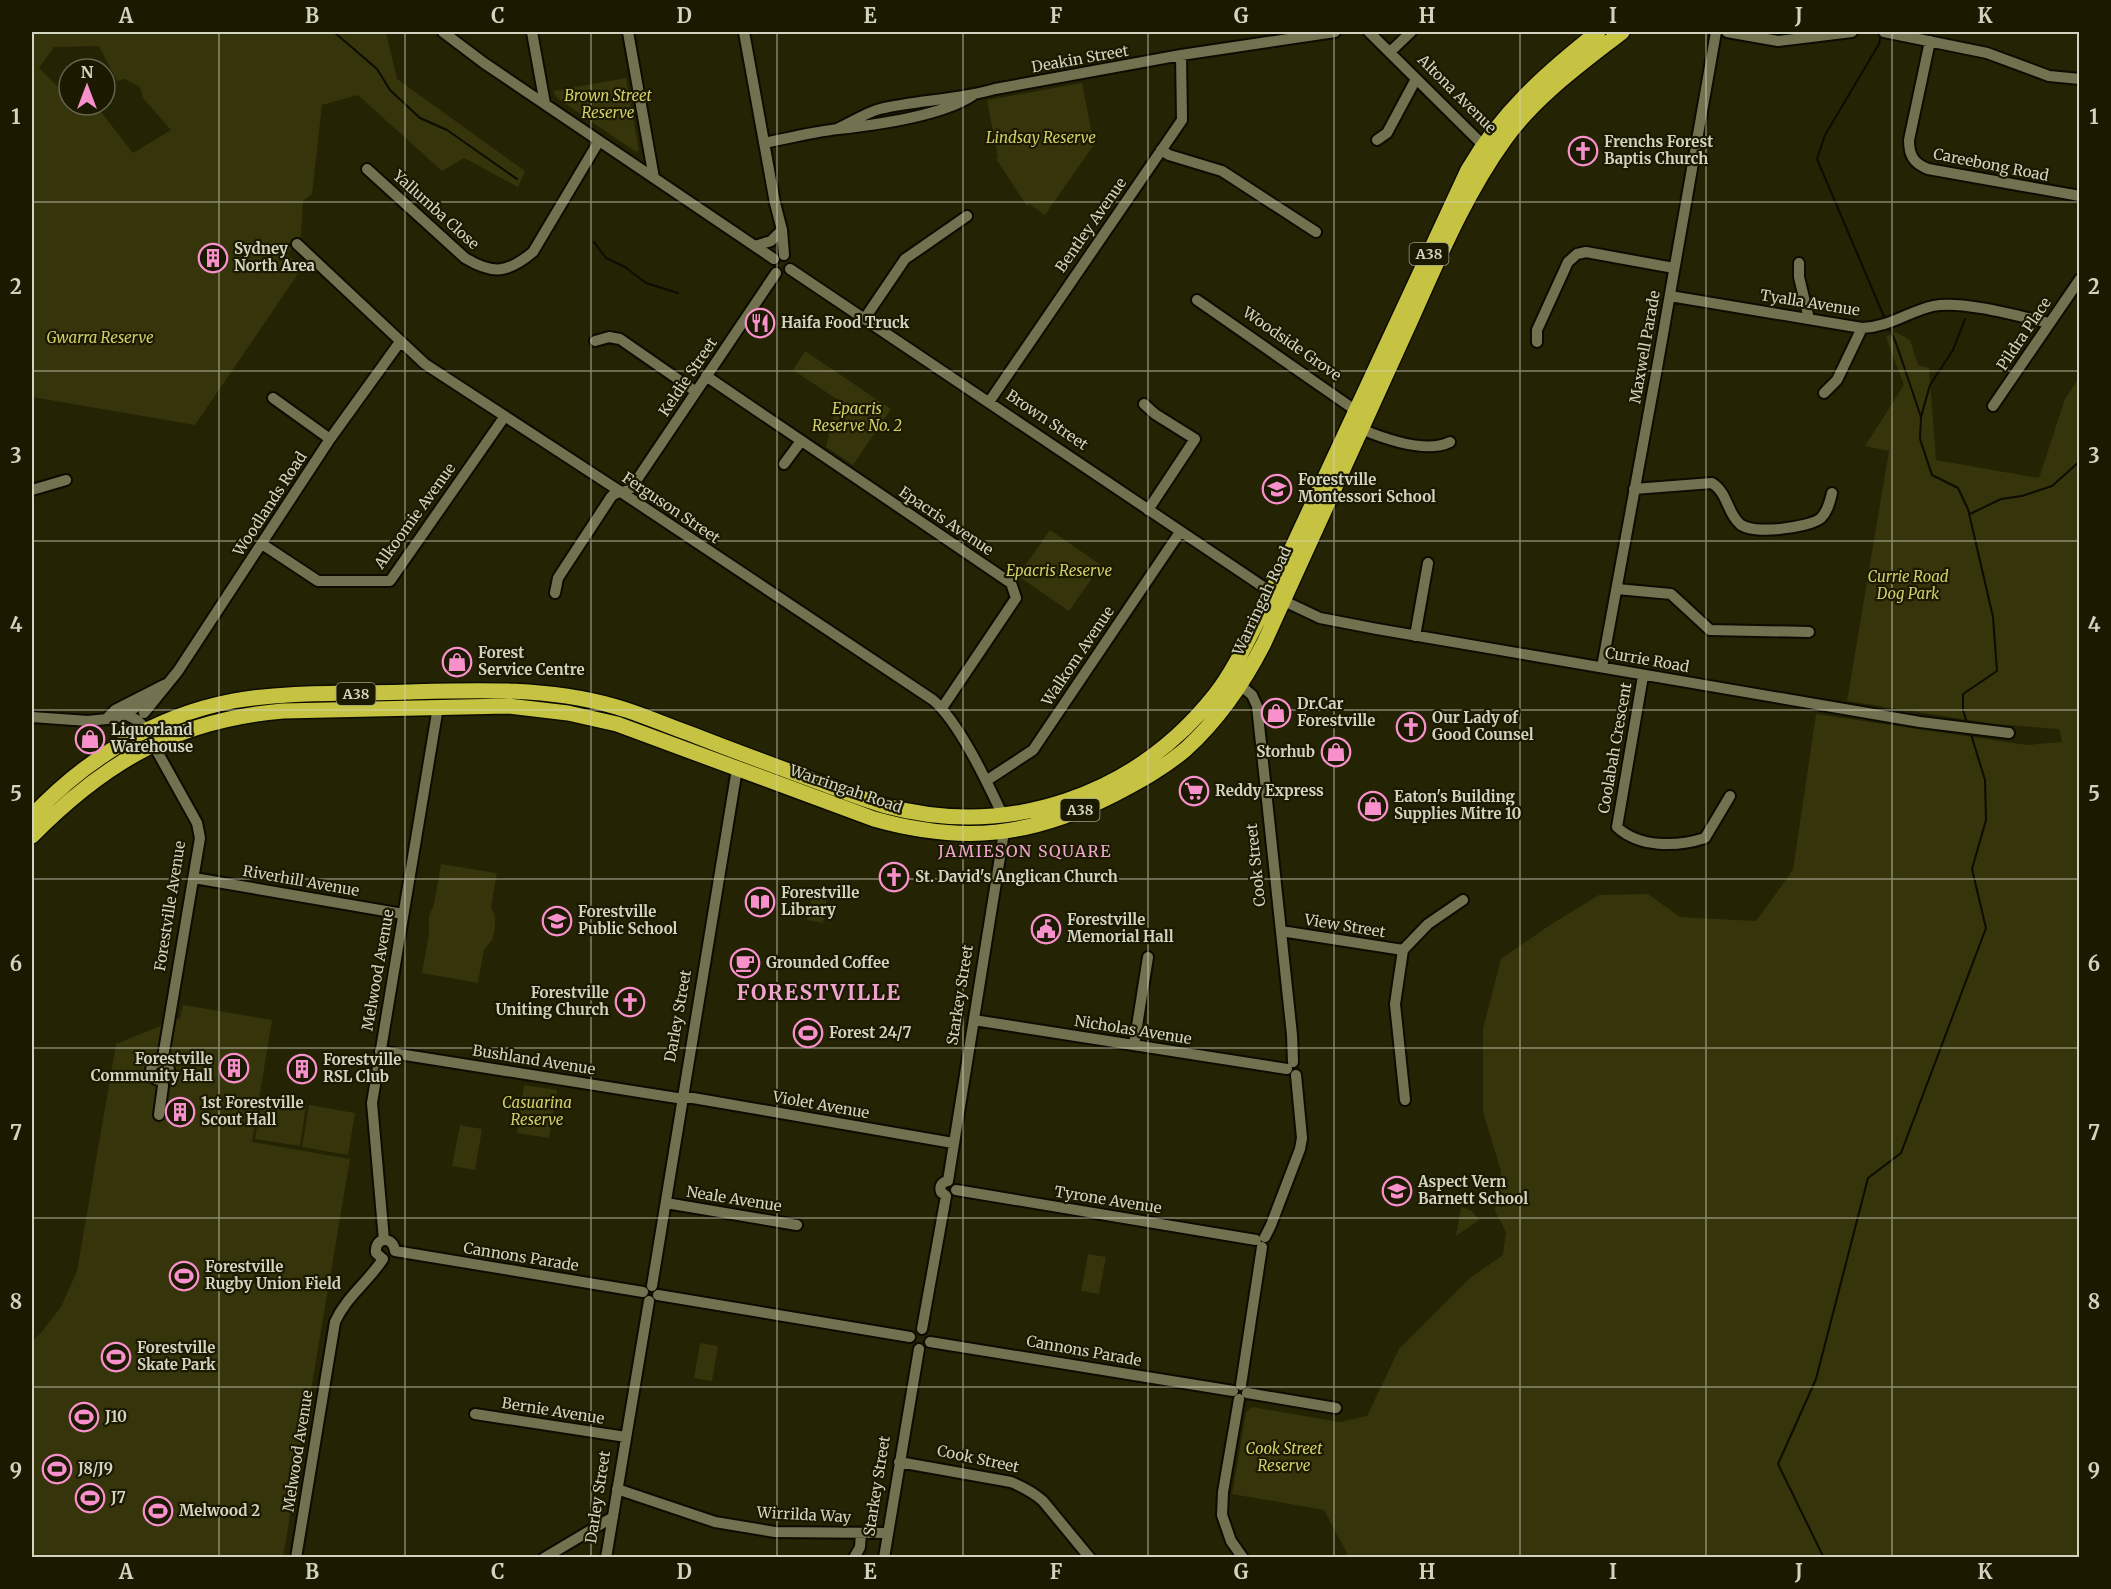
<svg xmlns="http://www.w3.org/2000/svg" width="2111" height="1589" viewBox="0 0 2111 1589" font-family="Merriweather,serif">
<rect width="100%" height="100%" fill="#242304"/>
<path fill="#35340b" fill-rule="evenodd" d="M 32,32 L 386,32 L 397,79 L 525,171 L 518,187 L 464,158 L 442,171 L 358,95 L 322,105 L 312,194 L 303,201 L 301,235 L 287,254 L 302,268 L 195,425 L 32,397 ZM 99,46 L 117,81 L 125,79 L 140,87 L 143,98 L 171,130 L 133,153 L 98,108 L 95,105 L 69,105 L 69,93 L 66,95 L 39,68 L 54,47 Z
M 626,78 L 639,150 L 636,152 L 557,98 L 553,91 Z
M 1082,83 L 1093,140 L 1097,140 L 1045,215 L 1029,204 L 1027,206 L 996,159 L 998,158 L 987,100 Z
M 1896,332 L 1910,340 L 1918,365 L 1929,368 L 1936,460 L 2039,478 L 2065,399 L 2079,378 L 2079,1557 L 1349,1557 L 1324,1510 L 1232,1494 L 1246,1412 L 1252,1407 L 1339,1422 L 1367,1416 L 1399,1349 L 1470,1278 L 1503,1255 L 1506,1232 L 1495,1211 L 1501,1171 L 1483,1112 L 1483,1029 L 1501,959 L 1547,927 L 1599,895 L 1648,894 L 1680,917 L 1756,921 L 1793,870 L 1816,714 L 2027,745 L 2062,742 L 2059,729 L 1994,724 L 1847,701 L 1889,451 L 1865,446 L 1904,385 L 1886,337 Z
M 805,351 L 891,409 L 853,465 L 826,447 L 838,400 L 793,370 Z
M 1050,530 L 1101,565 L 1069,611 L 1018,576 Z
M 441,864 L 497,873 L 491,907 L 495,916 L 495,928 L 492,940 L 484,950 L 478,983 L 422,973 L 429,933 L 429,916 L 434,904 Z
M 812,896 L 827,899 L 823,923 L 807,920 Z
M 183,1005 L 272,1020 L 252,1142 L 350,1159 L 283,1557 L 32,1558 L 32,1341 L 40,1334 L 61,1307 L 77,1271 L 116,1044 L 180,1018 Z
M 524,1085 L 557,1090 L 549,1138 L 517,1133 Z
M 262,1097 L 306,1105 L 300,1146 L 255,1139 Z
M 309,1105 L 355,1113 L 348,1155 L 302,1147 Z
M 460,1125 L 482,1129 L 475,1170 L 452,1166 Z
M 1461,1207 L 1472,1211 L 1479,1220 L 1456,1236 Z
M 1088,1254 L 1106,1257 L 1099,1294 L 1081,1291 Z
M 700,1343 L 718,1346 L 712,1381 L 694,1378 Z"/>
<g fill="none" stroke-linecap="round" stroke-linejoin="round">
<path stroke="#0d0c00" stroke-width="2" d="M 334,32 L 377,69 L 390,90 L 420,118 L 447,130 L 517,179
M 1881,34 L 1879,44 L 1825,135 L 1817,159 L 1885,319
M 594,242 L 606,258 L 625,267 L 646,283 L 678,293
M 1965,319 L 1953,350 L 1930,385 L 1921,417 L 1920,439 L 1932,475 L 1958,488 L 1968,509 L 1993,617 L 1997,671 L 1963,694 L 1963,710 L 1967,723
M 1889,327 L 1896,343 L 1921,417
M 1970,514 L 2001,499 L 2022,496 L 2052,486 L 2080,461
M 1824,1558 L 1778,1464 L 1816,1379 L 1868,1178 L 1901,1153 L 1986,928 L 1972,869 L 1986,820 L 1985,780 L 1970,731"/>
<g stroke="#0d0c00" stroke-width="14">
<path id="minor" d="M 443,32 L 484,63 L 774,259
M 532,32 L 545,104
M 628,32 L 654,178
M 744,32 L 775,203 L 782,230 L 784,255
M 1369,32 L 1483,145
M 1727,32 L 1778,41 L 1852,32
M 1884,32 L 1987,53 L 2049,76 L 2080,79
M 1930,41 L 1909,140 C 1909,155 1913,163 1928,169 L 2080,196
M 1390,52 L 1411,32
M 837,129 C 851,123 865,113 880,109 C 918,100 958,100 995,89 L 1181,55 L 1335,32
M 1377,140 L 1387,133 L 1416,79
M 764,143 C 789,138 813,132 838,129 C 875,125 942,116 973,95
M 1161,150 L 1169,155 L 1222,171 L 1316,232
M 367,169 L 465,258 C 493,275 508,273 533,252 L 599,141
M 297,244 L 425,364 L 621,492 L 933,700 C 959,722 988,784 1003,816
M 755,246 L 771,241 L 782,230
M 1799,263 L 1799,277 L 1809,319
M 790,269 L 1271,592
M 1670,296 L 1862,328 C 1890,327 1907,312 1933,306 C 1961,300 2019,316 2049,323
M 1197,300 L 1355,410
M 865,318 L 905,259 L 967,216
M 595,341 L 609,337 L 620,339 L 695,391
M 1537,342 L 1537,330 L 1568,262 L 1577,254 L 1586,252 L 1674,268
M 706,376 L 1011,583 L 1016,598 L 942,708
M 1824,393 L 1837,380 L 1862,328
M 273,398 L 330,439
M 989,402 L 1182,120 L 1181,55
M 1144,404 L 1155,414 L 1195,439 L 1148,510
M 1993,406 L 2080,279
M 1361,429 C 1385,439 1426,454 1450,442
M 784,464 L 801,441
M 1634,489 L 1712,483 C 1728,493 1727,513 1740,524 C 1752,535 1809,528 1821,518 C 1828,511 1830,501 1832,493
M 32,490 L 66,480
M 262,544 L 318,581 L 390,581 L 505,416
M 1617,589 L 1671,594 L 1710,630 L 1809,632
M 555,593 L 558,578 L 611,497 C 616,490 627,494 632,487 L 776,273
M 1284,601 L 1320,618 L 1377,629 L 1920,722 L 2009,733
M 1415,636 L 1428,563
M 1602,667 L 1657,368 L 1716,32
M 1643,676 L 1617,827 C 1639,848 1677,847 1705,838 L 1730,796
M 1240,685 L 1252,695 L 1257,706 L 1292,1035 L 1293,1062
M 144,713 L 178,671 L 330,439 L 397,346 L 402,343
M 125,714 L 137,720 L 147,730
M 32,717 L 88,721 L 116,718 L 155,697
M 108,717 L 115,710 L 166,684
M 153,744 L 197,823 L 200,838 L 162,1063
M 986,781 L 1033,750 L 1180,532
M 194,878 L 403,914
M 1281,931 L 1403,950
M 974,1020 L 1287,1069
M 1134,1045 L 1148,957
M 380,1051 L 677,1098 L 693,1098 L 953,1143
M151 1071a9 9 0 1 1 18 0a9 9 0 1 1-18 0Z
M 1405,1100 L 1395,1004 L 1403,950 L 1428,924 L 1463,900
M 159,1115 L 163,1086 L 162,1080
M 948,1181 L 1004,832
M 956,1190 L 1256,1240
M 946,1196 L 941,1192 C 939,1186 942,1182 948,1181
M 666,1203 L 797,1225
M 1265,1237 L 1271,1225 L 1300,1149 L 1302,1138 L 1296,1075
M 384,1240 L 372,1103 L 438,707
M 395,1251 L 643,1292
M 383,1259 L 376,1253 C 374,1237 393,1235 395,1251
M 652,1286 L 737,769
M 658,1295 L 910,1337
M 922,1329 L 946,1196
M 930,1342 L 1233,1391
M 1241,1385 L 1262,1247
M 1247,1393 L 1336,1408
M 1239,1399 L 1223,1492 L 1222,1515 L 1231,1541 L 1243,1558
M 475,1414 L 626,1437
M 899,1462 L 1011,1482 C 1023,1487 1033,1492 1043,1501 L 1090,1558
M 617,1489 L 715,1522 L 775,1532 L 888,1533
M 296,1558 L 335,1322 C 346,1297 368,1282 383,1259
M 544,1558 L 613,1517
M 606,1558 L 649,1301
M 854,1558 L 860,1547 L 861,1533
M 884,1558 L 919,1349"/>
</g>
<g stroke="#0d0c00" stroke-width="18">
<path id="highway" d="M 32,816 C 86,759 154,716 233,701 C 289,691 349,694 406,692 C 476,690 545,687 613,706 C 639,713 665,725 691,734 C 734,751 778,767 821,783 C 843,791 864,800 886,806 C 1010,839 1136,795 1215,695 C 1236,668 1250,635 1266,604 L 1468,170 C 1502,112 1546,73 1598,32
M 32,836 C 106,761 177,720 283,711 L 508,706 L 568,713 L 617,724 L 874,819 C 963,844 1030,837 1113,795 C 1138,782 1164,768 1186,749 C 1219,719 1244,682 1264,643 C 1311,539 1358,436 1405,333 C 1435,267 1463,197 1505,139 C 1536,96 1581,64 1622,32"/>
</g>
<use href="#minor" stroke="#727251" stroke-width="10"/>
<use href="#highway" stroke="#c7c342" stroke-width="15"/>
</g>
<path fill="none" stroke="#d3d3c1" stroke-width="1.5" stroke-opacity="0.55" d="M 219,32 L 219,1558M 405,32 L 405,1558M 591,32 L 591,1558M 777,32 L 777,1558M 963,32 L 963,1558M 1148,32 L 1148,1558M 1334,32 L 1334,1558M 1520,32 L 1520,1558M 1706,32 L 1706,1558M 1892,32 L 1892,1558M 32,202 L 2080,202M 32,371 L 2080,371M 32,541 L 2080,541M 32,710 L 2080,710M 32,879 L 2080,879M 32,1048 L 2080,1048M 32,1218 L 2080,1218M 32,1387 L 2080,1387"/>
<defs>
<g id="church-ring" transform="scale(1.5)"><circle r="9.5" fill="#1b1a00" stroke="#f890cc" stroke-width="1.5"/><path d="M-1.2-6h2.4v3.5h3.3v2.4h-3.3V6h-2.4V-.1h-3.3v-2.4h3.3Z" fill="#f890cc"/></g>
<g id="building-ring" transform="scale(1.5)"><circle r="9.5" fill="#1b1a00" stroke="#f890cc" stroke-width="1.5"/><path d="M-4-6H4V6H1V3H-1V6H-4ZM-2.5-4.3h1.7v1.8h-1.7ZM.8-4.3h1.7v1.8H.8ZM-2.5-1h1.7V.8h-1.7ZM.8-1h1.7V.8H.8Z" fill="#f890cc"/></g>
<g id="restaurant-ring" transform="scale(1.5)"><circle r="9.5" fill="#1b1a00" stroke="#f890cc" stroke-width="1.5"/><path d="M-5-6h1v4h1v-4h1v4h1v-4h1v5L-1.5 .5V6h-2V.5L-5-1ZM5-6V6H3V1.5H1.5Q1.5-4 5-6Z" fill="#f890cc"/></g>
<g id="school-ring" transform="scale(1.5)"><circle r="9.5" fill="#1b1a00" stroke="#f890cc" stroke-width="1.5"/><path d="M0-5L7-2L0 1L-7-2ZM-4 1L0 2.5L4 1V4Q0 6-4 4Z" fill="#f890cc"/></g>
<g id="shop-ring" transform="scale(1.5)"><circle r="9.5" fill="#1b1a00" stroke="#f890cc" stroke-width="1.5"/><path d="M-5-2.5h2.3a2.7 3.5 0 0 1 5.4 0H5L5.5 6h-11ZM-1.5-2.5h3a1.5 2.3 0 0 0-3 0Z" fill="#f890cc"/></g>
<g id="supermarket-ring" transform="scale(1.5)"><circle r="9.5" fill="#1b1a00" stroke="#f890cc" stroke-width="1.5"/><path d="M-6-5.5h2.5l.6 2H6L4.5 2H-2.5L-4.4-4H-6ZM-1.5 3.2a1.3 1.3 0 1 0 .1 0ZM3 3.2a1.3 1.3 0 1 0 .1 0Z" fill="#f890cc"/></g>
<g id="library-ring" transform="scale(1.5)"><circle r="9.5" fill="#1b1a00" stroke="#f890cc" stroke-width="1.5"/><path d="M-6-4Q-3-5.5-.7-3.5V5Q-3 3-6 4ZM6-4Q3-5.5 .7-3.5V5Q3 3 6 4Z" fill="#f890cc"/></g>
<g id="civic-ring" transform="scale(1.5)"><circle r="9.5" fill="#1b1a00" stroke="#f890cc" stroke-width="1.5"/><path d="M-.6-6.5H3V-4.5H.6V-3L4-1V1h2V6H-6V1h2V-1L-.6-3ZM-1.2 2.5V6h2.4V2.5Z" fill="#f890cc"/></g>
<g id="cafe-ring" transform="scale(1.5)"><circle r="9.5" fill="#1b1a00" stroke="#f890cc" stroke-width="1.5"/><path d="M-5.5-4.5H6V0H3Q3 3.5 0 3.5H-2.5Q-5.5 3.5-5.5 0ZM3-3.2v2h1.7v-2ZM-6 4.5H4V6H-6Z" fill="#f890cc"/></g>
<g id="stadium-ring" transform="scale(1.5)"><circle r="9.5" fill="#1b1a00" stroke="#f890cc" stroke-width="1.5"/><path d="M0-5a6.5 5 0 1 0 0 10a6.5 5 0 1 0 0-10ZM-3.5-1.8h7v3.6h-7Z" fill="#f890cc"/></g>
</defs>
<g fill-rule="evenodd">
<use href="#church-ring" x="1583" y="151"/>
<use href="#building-ring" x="213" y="258"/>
<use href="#restaurant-ring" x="760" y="323"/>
<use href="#school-ring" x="1277" y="489"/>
<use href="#shop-ring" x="457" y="662"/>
<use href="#shop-ring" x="1276" y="713"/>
<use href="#church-ring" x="1411" y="727"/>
<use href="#shop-ring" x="90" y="739"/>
<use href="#shop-ring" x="1336" y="752"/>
<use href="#supermarket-ring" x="1194" y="791"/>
<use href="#shop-ring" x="1373" y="806"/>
<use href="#church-ring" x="894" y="877"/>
<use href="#library-ring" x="760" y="902"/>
<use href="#school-ring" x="557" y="921"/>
<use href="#civic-ring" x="1046" y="929"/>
<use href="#cafe-ring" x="745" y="963"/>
<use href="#church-ring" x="630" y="1002"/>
<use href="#stadium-ring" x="808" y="1033"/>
<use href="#building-ring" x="234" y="1068"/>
<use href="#building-ring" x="302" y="1069"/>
<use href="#building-ring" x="180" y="1112"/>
<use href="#school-ring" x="1397" y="1191"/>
<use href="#stadium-ring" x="184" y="1276"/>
<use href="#stadium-ring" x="116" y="1357"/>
<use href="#stadium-ring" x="84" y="1417"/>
<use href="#stadium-ring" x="57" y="1469"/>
<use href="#stadium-ring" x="90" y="1498"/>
<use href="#stadium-ring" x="158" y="1511"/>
</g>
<g text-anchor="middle" stroke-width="4.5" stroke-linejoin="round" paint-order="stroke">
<g fill="#1b1a00" stroke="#9c9c87" stroke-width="1.5">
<rect x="1409.5" y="243" width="39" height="22" rx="4.5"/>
<rect x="336.5" y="683" width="39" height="22" rx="4.5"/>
<rect x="1060.5" y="799" width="39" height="22" rx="4.5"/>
</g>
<g font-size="14" font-weight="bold" fill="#d3d3c1">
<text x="1429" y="259">A38</text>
<text x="356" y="699">A38</text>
<text x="1080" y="815">A38</text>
</g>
<g font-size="15" fill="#d3d3c1" stroke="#1b1a00">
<text transform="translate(1080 59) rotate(-10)" y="5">Deakin Street</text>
<text transform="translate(1457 94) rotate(45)" y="5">Altona Avenue</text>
<text transform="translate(1991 165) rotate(11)" y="5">Careebong Road</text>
<text transform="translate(436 210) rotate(42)" y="5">Yallumba Close</text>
<text transform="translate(1091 225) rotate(-55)" y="5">Bentley Avenue</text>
<text transform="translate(1810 303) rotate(9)" y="5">Tyalla Avenue</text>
<text transform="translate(2024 334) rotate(-56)" y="5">Pildra Place</text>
<text transform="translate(1292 344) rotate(35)" y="5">Woodside Grove</text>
<text transform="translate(1645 347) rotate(-80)" y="5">Maxwell Parade</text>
<text transform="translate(688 377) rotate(-56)" y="5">Keldie Street</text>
<text transform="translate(1047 420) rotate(34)" y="5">Brown Street</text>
<text transform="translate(270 504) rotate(-57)" y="5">Woodlands Road</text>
<text transform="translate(671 508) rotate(34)" y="5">Ferguson Street</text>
<text transform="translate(415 516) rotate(-54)" y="5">Alkoomie Avenue</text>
<text transform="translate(946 521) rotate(34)" y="5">Epacris Avenue</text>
<text transform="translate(1262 601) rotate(-65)" y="5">Warringah Road</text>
<text transform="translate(1078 656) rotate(-56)" y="5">Walkom Avenue</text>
<text transform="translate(1647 660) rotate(10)" y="5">Currie Road</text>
<text transform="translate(1615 748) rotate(-80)" y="5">Coolabah Crescent</text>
<text transform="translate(846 789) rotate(19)" y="5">Warringah Road</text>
<text transform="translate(1256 865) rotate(-96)" y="5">Cook Street</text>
<text transform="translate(301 881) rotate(10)" y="5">Riverhill Avenue</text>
<text transform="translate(170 906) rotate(-81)" y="5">Forestville Avenue</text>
<text transform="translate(1345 926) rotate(9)" y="5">View Street</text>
<text transform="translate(378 970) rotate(-80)" y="5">Melwood Avenue</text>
<text transform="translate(960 995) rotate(-81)" y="5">Starkey Street</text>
<text transform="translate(678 1016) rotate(-80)" y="5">Darley Street</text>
<text transform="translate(1133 1030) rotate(9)" y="5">Nicholas Avenue</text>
<text transform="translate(534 1060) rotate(9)" y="5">Bushland Avenue</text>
<text transform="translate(821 1105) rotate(10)" y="5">Violet Avenue</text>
<text transform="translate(734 1199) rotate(9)" y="5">Neale Avenue</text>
<text transform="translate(1108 1200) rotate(9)" y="5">Tyrone Avenue</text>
<text transform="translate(521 1257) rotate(9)" y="5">Cannons Parade</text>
<text transform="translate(1084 1351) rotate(10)" y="5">Cannons Parade</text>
<text transform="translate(553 1411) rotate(9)" y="5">Bernie Avenue</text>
<text transform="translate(298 1451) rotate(-81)" y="5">Melwood Avenue</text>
<text transform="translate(978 1459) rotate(12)" y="5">Cook Street</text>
<text transform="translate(877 1486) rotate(-81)" y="5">Starkey Street</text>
<text transform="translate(598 1497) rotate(-81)" y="5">Darley Street</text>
<text transform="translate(804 1515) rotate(3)" y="5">Wirrilda Way</text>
</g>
<g font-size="15" font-style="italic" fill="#d2cf6a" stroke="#1b1a00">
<text x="608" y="101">Brown Street<tspan x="608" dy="17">Reserve</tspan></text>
<text x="1041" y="143">Lindsay Reserve</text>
<text x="100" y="343">Gwarra Reserve</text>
<text x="857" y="414">Epacris<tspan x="857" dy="17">Reserve No. 2</tspan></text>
<text x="1059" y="576">Epacris Reserve</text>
<text x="1908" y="582">Currie Road<tspan x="1908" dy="17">Dog Park</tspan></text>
<text x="537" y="1108">Casuarina<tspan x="537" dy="17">Reserve</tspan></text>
<text x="1284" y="1454">Cook Street<tspan x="1284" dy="17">Reserve</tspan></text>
</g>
<g font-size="15" font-weight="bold" fill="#d3d3c1" stroke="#1b1a00" text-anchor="start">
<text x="1604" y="147">Frenchs Forest<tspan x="1604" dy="17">Baptis Church</tspan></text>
<text x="234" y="254">Sydney<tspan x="234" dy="17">North Area</tspan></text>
<text x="781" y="328">Haifa Food Truck</text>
<text x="1298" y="485">Forestville<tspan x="1298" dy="17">Montessori School</tspan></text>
<text x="478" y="658">Forest<tspan x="478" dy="17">Service Centre</tspan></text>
<text x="1297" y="709">Dr.Car<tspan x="1297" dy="17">Forestville</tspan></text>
<text x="1432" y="723">Our Lady of<tspan x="1432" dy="17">Good Counsel</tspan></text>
<text x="111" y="735">Liquorland<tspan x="111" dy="17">Warehouse</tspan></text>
<text x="1315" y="757" text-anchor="end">Storhub</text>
<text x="1215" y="796">Reddy Express</text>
<text x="1394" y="802">Eaton's Building<tspan x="1394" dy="17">Supplies Mitre 10</tspan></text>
<text x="915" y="882">St. David's Anglican Church</text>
<text x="781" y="898">Forestville<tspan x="781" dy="17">Library</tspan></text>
<text x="578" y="917">Forestville<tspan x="578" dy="17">Public School</tspan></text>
<text x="1067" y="925">Forestville<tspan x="1067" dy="17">Memorial Hall</tspan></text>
<text x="766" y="968">Grounded Coffee</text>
<text x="609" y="998" text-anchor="end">Forestville<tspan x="609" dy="17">Uniting Church</tspan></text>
<text x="829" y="1038">Forest 24/7</text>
<text x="213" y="1064" text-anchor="end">Forestville<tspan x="213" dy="17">Community Hall</tspan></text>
<text x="323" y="1065">Forestville<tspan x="323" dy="17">RSL Club</tspan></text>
<text x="201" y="1108">1st Forestville<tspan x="201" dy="17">Scout Hall</tspan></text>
<text x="1418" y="1187">Aspect Vern<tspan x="1418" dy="17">Barnett School</tspan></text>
<text x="205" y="1272">Forestville<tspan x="205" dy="17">Rugby Union Field</tspan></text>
<text x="137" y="1353">Forestville<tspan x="137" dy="17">Skate Park</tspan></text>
<text x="105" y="1422">J10</text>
<text x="78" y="1474">J8/J9</text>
<text x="111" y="1503">J7</text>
<text x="179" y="1516">Melwood 2</text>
</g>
<g font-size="16" letter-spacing="1.5" fill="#eea5cd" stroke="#1b1a00">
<text x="1025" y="857">JAMIESON SQUARE</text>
</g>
<g font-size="21" font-weight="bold" letter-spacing="1.5" fill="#eea5cd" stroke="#1b1a00">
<text x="819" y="1000">FORESTVILLE</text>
</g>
</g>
<rect width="2111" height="1589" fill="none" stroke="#1b1a00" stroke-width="66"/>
<g transform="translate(87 87)"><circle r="28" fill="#1b1a00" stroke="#65644d" stroke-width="1.5"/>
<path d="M0-4.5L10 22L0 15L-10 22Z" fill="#f890cc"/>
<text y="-9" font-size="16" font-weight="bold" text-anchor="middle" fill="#d3d3c1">N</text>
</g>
<rect x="33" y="33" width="2045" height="1523" fill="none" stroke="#d3d3c1" stroke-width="2"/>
<g font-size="20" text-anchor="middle" font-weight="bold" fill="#d3d3c1">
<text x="126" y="23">A</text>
<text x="312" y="23">B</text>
<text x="498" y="23">C</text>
<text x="684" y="23">D</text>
<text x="870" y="23">E</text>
<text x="1056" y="23">F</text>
<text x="1241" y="23">G</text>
<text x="1427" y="23">H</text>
<text x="1613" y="23">I</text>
<text x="1799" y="23">J</text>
<text x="1985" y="23">K</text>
<text x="16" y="124">1</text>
<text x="2094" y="124">1</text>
<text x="16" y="294">2</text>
<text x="2094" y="294">2</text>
<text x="16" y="463">3</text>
<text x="2094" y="463">3</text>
<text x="16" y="632">4</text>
<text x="2094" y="632">4</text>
<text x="16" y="801">5</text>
<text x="2094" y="801">5</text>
<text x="16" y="971">6</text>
<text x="2094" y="971">6</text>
<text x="16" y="1140">7</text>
<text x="2094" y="1140">7</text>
<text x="16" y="1309">8</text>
<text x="2094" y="1309">8</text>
<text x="16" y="1478">9</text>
<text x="2094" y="1478">9</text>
<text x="126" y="1579">A</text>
<text x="312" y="1579">B</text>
<text x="498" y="1579">C</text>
<text x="684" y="1579">D</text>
<text x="870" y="1579">E</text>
<text x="1056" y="1579">F</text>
<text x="1241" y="1579">G</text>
<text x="1427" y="1579">H</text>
<text x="1613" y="1579">I</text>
<text x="1799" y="1579">J</text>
<text x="1985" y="1579">K</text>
</g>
</svg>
